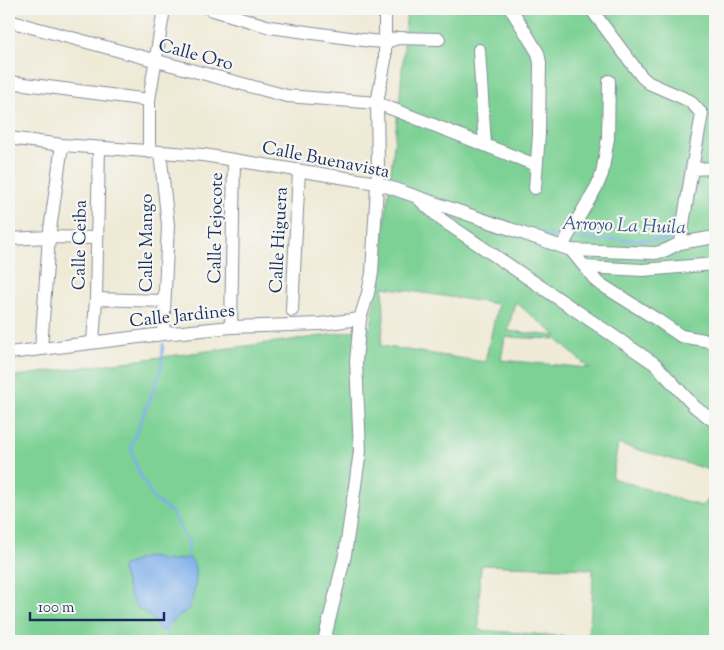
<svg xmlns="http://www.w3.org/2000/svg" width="724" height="650" viewBox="0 0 724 650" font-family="'Sorts Mill Goudy',serif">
<rect width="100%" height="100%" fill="#f6f6f2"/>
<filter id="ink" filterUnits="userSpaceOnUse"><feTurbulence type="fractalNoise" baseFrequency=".02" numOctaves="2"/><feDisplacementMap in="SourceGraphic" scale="10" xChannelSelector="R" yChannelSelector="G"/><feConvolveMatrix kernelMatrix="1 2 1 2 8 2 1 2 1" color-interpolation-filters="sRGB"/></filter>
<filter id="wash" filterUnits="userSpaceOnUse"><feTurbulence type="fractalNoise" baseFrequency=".0096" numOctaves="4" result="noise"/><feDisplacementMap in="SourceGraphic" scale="20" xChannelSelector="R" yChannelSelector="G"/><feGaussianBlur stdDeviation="1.12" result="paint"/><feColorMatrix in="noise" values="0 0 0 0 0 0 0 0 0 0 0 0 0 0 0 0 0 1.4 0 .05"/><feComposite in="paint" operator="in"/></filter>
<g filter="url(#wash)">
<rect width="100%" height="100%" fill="#efead6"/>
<path fill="#7dd194" stroke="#4c8079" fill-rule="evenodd" d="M 407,9 L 715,9 L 715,641 L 9,641 L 9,377 L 322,336 L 371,328 L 388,196 L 400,95 ZM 383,287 L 498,304 L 485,362 L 381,346 L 384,317 ZM 515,302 L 557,336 L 508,331 ZM 505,337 L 556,339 L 589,368 L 501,360 ZM 618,444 L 714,471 L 711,498 L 701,506 L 612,478 ZM 481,565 L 593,569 L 592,605 L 587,638 L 479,630 L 479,599 Z"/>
<path fill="#7fafea" stroke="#4d6fa4" d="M 147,557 L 156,558 L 164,561 L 189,558 C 202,567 193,597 189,609 L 175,619 L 167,628 L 161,631 C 154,627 155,620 149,616 C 147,613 142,612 139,609 C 128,599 127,584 122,570 L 123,566 L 135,561 Z"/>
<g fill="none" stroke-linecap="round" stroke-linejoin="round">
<path stroke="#7fafea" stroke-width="2.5" d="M 540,233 L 562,237
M 572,239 L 674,240
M 163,344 L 161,371 L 131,446 L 134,460 L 140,475 L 153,498 L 172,513 L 189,544 L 186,561
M 165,641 L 168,626"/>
</g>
</g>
<g filter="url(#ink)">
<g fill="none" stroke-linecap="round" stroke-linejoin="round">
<g stroke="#858c9a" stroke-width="14">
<path id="minor" d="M 210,9 L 270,27 L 371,41 L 386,42 L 398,38 L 439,39
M 511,9 L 538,53 L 540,63 L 539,134 L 535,188
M 591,9 L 642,77 L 649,83 L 690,101 L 702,114 L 692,169 L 680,243
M 9,21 L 287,96 L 377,103 L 536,165
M 479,50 L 485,145
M 9,82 L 149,100
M 9,138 L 62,145 L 203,155 L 377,183 L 571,250 L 656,253 L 666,250 L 680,243 L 715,237
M 149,152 L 149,100 L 164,9
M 160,152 L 168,225 L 163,334
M 692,169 L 715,168
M 420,200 L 442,220 L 655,364 L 695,407 L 715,422
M 9,239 L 49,237 L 97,238
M 562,246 L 597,186 L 602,174 L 608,138 L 609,81
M 571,250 L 597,282 L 656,319 L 681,336 L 715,342
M 585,267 L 643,270 L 715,264
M 96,299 L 164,301
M 292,310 L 299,171
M 231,327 L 234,160
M 93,342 L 96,299 L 99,148
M 41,349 L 49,237 L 62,145
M 9,353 L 163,334 L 231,327 L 320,324 L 360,319
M 324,641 L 345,555 L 360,451 L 356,361 L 360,319 L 368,293 L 372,273 L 378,168 L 377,103 L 385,60 L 385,9"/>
</g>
<use href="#minor" stroke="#fff" stroke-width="12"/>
</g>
</g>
<g text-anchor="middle" stroke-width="4.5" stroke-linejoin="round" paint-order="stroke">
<g font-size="18" fill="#1b2f5e" stroke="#f6f6f2">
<text transform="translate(196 54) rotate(15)" y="6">Calle Oro</text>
<text transform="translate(326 159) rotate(11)" y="6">Calle Buenavista</text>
<text transform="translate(215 228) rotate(-89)" y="6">Calle Tejocote</text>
<text transform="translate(278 240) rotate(-87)" y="6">Calle Higuera</text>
<text transform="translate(146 243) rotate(-90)" y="6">Calle Mango</text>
<text transform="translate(79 245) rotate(-89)" y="6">Calle Ceiba</text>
<text transform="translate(182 315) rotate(-6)" y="6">Calle Jardines</text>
</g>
<g font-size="19" font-style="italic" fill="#395588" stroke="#f6f6f2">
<text transform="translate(624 224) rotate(2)" y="7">Arroyo La Huila</text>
</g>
</g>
<rect width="724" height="650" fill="none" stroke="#f6f6f2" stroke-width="30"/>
<path d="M30 612v8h134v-8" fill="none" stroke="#1b2f5e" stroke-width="2.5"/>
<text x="38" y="612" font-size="15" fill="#1b2f5e" stroke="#f6f6f2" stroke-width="4" paint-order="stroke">100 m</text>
</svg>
